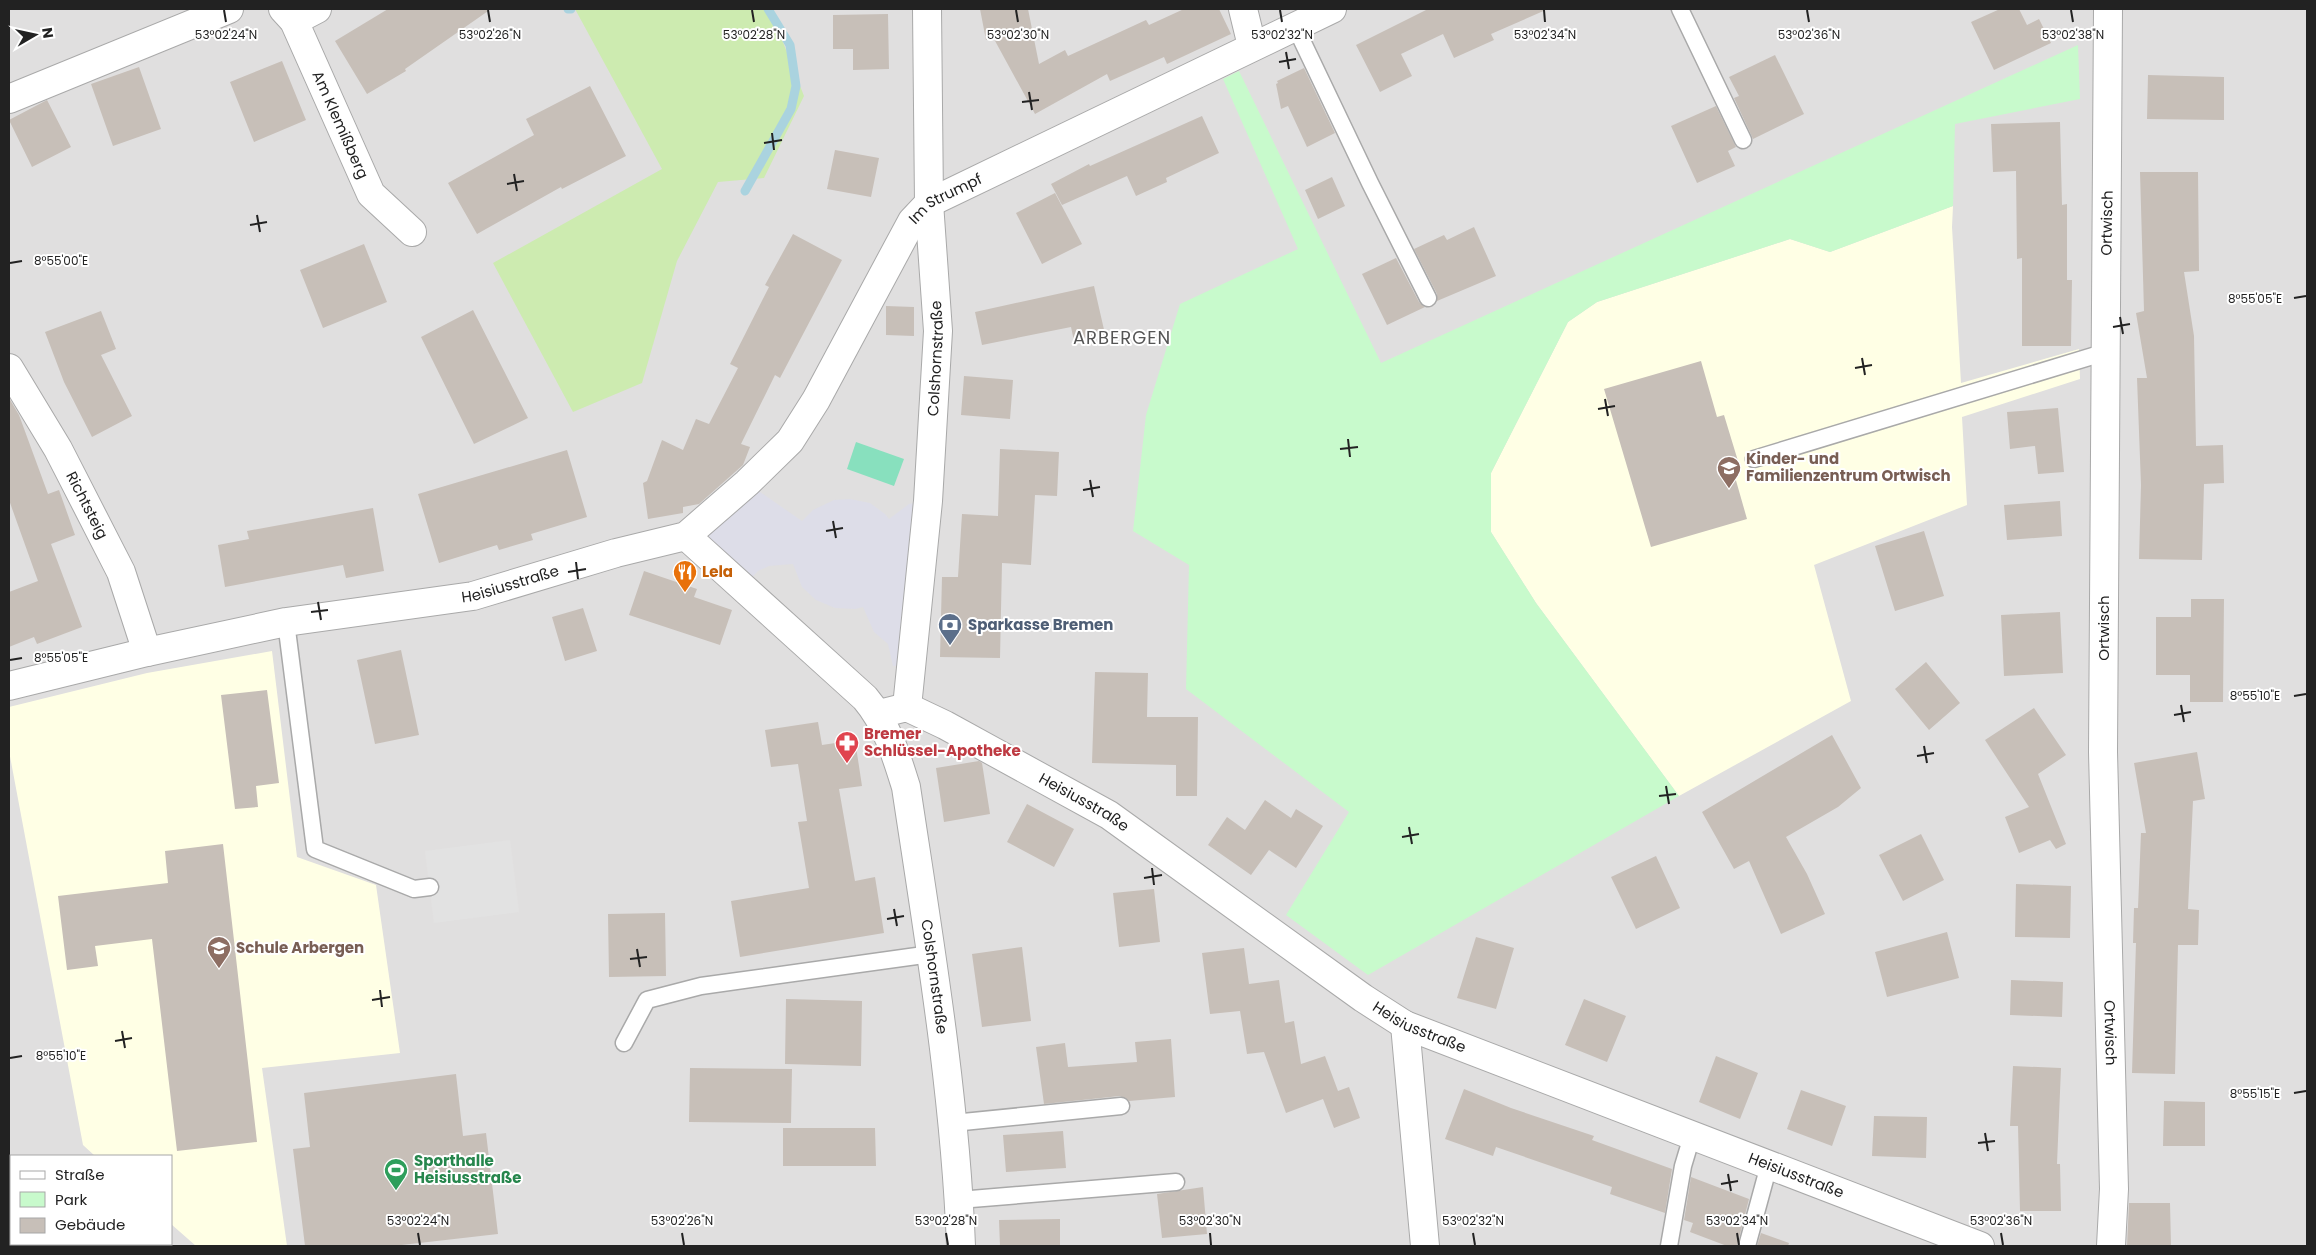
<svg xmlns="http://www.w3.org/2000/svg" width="2316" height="1255" viewBox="0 0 2316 1255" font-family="Poppins,sans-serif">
<rect width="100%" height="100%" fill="#f2efe9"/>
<path fill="#e0dfdf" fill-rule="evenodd" d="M 9,9 L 2307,9 L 2307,1246 L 9,1246 ZM 11,1156 L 171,1156 L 171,1244 L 11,1244 Z"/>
<path fill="#ffffe5" d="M 1953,206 L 1952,227 L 1961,383 L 2079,349 L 2080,379 L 1962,417 L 1967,505 L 1814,565 L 1851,701 L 1679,796 L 1536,603 L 1491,532 L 1491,473 L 1568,322 L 1597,302 L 1790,239 L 1830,252 Z
M 272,651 L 297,857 L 376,885 L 400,1053 L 262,1068 L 287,1246 L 196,1246 L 171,1224 L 171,1156 L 95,1156 L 83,1145 L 9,751 L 9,707 L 147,673 Z"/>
<path fill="#cdebb0" d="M 575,9 L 770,9 L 804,96 L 764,178 L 718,182 L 677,261 L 642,383 L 573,412 L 493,263 L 662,169 Z"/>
<path fill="#c8facc" d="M 2078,45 L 2080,99 L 1955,124 L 1953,206 L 1830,252 L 1790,239 L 1597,302 L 1568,322 L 1491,473 L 1491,532 L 1536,603 L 1679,796 L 1368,975 L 1286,915 L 1349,812 L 1186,689 L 1189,565 L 1133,531 L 1146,415 L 1180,304 L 1298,249 L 1223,79 L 1239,71 L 1381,363 Z"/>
<path fill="#88e0be" d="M 856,442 L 904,459 L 894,486 L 847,469 Z"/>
<path fill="#e2e2e2" d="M 510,840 L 519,912 L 434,923 L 425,851 Z"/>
<path fill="#dddde8" d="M 747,483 L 802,521 L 813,510 L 834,500 L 850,499 L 870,503 L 885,514 L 889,519 L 909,504 L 928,501 L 913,665 L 893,666 L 888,644 L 874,632 L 863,607 L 855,609 L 835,608 L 816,600 L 802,587 L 793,564 L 769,566 L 758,571 L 744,586 L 686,536 Z"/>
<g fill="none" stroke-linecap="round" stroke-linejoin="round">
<path stroke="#aad3df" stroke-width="9" d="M 568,9 L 571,9
M 745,191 L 791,109 L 796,86 L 790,45 L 768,9"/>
</g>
<path fill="#c7bfb8" d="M 388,9 L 491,9 L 405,69 L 406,71 L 367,94 L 335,41 Z
M 980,9 L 1028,9 L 1039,64 L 1065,50 L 1068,56 L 1146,20 L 1149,25 L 1184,9 L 1219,9 L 1231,34 L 1167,64 L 1164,57 L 1110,81 L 1107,74 L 1035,114 L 994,39 L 986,40 Z
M 1428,9 L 1548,9 L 1491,34 L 1494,40 L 1454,58 L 1443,34 L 1401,54 L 1412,76 L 1380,92 L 1356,45 Z
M 2000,9 L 2019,9 L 2027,25 L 2039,19 L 2051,43 L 1994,70 L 1971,22 Z
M 888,14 L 889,69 L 853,70 L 853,49 L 833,49 L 833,15 Z
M 1775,55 L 1804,114 L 1753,139 L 1734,98 L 1739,96 L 1729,77 Z
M 282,61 L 306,120 L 254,142 L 230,82 Z
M 139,67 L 161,129 L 113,146 L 91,84 Z
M 1304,68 L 1335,133 L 1307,147 L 1288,106 L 1281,109 L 1276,84 L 1278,83 L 1277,81 Z
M 2148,75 L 2224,77 L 2224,120 L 2147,119 Z
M 590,86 L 626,156 L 562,189 L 561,187 L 477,234 L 448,183 L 534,135 L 526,119 Z
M 47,100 L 71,147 L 32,167 L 9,120 Z
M 1716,106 L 1736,147 L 1728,151 L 1735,166 L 1697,183 L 1671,126 Z
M 1202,116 L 1219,153 L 1166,178 L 1167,182 L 1136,196 L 1127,176 L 1062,205 L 1051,184 L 1089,164 L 1090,166 Z
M 2060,122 L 2062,205 L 2067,204 L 2067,280 L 2072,280 L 2071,346 L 2022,346 L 2022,258 L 2017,259 L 2016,171 L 1993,172 L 1991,124 Z
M 835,150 L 879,158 L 871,197 L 827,189 Z
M 2140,172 L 2198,172 L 2199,271 L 2184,272 L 2194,336 L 2196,446 L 2223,445 L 2224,483 L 2204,484 L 2202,560 L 2139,559 L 2141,485 L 2137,378 L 2147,378 L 2136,313 L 2144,311 Z
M 1332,177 L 1345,206 L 1318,219 L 1305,190 Z
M 1055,193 L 1082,244 L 1042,264 L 1016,213 Z
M 1474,227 L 1496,276 L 1437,301 L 1437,294 L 1414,249 L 1444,235 L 1447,240 Z
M 793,234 L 842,260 L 780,378 L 775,375 L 741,444 L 750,447 L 743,465 L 699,504 L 683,507 L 683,513 L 648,519 L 643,483 L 647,481 L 662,440 L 683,450 L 696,419 L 709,424 L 738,368 L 730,364 L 769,287 L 765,285 Z
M 364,244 L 387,302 L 323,328 L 300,270 Z
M 1396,258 L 1419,302 L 1425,307 L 1387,325 L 1362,274 Z
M 1094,286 L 1105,334 L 1074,341 L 1071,327 L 982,345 L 975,312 Z
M 886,306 L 914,307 L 914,336 L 886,335 Z
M 473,310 L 528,418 L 474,444 L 421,337 Z
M 101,311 L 116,349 L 101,355 L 132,416 L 92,437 L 64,382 L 45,332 Z
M 1701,361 L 1717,417 L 1724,415 L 1738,461 L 1731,463 L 1747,519 L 1651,547 L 1604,389 Z
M 964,376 L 1013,380 L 1010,419 L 961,415 Z
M 9,398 L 19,415 L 48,494 L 59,490 L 75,535 L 51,544 L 82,627 L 37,644 L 34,637 L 9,647 L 9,592 L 38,581 L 9,500 Z
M 2058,408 L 2064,472 L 2038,474 L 2035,446 L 2010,449 L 2007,412 Z
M 1000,449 L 1059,452 L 1057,496 L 1035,495 L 1031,565 L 1002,563 L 1000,658 L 940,657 L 942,577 L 958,577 L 962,514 L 998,516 Z
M 567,450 L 587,517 L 531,534 L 533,540 L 499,550 L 497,545 L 439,563 L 418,494 Z
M 2060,501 L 2062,536 L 2007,540 L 2004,505 Z
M 373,508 L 384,571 L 346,578 L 343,565 L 225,587 L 218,545 L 249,539 L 247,531 Z
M 1924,531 L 1944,596 L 1895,611 L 1875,546 Z
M 644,571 L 697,589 L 694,597 L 732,610 L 720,645 L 629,615 Z
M 2191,599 L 2224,599 L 2223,702 L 2190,702 L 2190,675 L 2156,675 L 2156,617 L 2191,617 Z
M 583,608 L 597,651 L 565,661 L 552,617 Z
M 2060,612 L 2063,673 L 2004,676 L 2001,615 Z
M 401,650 L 419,735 L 375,744 L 357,660 Z
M 1926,662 L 1960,703 L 1929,730 L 1895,689 Z
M 1095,672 L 1148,673 L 1147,717 L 1198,717 L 1197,796 L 1176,796 L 1176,765 L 1092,763 Z
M 267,690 L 279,783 L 256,786 L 258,807 L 235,809 L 221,695 Z
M 2034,708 L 2066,755 L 2038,774 L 2066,844 L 2056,849 L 2050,840 L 2019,853 L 2005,817 L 2029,807 L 1985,740 Z
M 818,722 L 822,745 L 855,740 L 862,786 L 839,789 L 855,881 L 875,877 L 884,933 L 740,957 L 731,901 L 809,888 L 798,822 L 807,821 L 798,764 L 771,767 L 765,730 Z
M 1832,735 L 1861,788 L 1838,807 L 1786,837 L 1807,874 L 1825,914 L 1781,934 L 1749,861 L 1734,869 L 1702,812 Z
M 2197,752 L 2205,799 L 2193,801 L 2188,909 L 2199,910 L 2198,945 L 2178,945 L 2175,1074 L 2132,1073 L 2136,943 L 2133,943 L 2134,908 L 2138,908 L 2141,833 L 2146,833 L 2134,763 Z
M 979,761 L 982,763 L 990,814 L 944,822 L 936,768 Z
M 1265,800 L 1291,818 L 1296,809 L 1323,826 L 1296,868 L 1269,850 L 1251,875 L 1208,845 L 1227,817 L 1245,830 Z
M 1027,804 L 1074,829 L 1054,867 L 1007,842 Z
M 1921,834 L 1944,880 L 1903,901 L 1879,855 Z
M 223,844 L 257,1142 L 177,1151 L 152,939 L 95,946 L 98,966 L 67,970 L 58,896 L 168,883 L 165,851 Z
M 1656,856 L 1680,908 L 1636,929 L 1611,877 Z
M 2016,884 L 2071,886 L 2070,938 L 2015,937 Z
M 1154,889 L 1160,942 L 1119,947 L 1113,893 Z
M 665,913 L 666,976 L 609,977 L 608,914 Z
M 1947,932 L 1959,978 L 1887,997 L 1875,952 Z
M 1476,937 L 1514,948 L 1496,1009 L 1457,998 Z
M 1022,947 L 1031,1021 L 982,1027 L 972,954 Z
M 1244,948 L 1249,984 L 1279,980 L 1285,1023 L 1294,1021 L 1301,1064 L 1325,1056 L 1338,1091 L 1349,1087 L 1360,1118 L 1334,1128 L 1323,1099 L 1286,1113 L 1264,1052 L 1247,1054 L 1240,1011 L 1210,1014 L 1202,953 Z
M 2011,980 L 2063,982 L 2062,1017 L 2010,1015 Z
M 786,999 L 862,1001 L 861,1066 L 785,1064 Z
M 1584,999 L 1626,1016 L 1607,1062 L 1565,1045 Z
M 1171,1039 L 1175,1097 L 1129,1101 L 1120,1096 L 1044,1104 L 1036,1047 L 1065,1043 L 1068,1067 L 1137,1062 L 1135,1042 Z
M 1716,1056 L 1758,1073 L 1740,1119 L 1699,1102 Z
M 2013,1066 L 2061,1068 L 2057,1164 L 2060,1164 L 2061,1211 L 2020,1211 L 2018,1126 L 2010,1126 Z
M 690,1068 L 792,1069 L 791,1123 L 689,1122 Z
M 456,1074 L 463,1136 L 486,1133 L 498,1234 L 393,1246 L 305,1246 L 293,1149 L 310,1147 L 304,1093 Z
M 1464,1089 L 1511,1108 L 1594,1136 L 1592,1140 L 1672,1169 L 1665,1213 L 1610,1194 L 1612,1187 L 1496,1147 L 1493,1156 L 1445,1139 Z
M 1801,1090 L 1846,1106 L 1832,1146 L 1787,1129 Z
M 2164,1101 L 2205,1102 L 2205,1146 L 2163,1146 Z
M 1874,1116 L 1927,1117 L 1926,1158 L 1872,1156 Z
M 783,1128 L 875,1128 L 876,1166 L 783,1166 Z
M 1063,1131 L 1066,1168 L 1006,1172 L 1003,1135 Z
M 1691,1177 L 1749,1199 L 1737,1246 L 1727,1246 L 1690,1232 L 1693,1223 L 1684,1220 Z
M 1203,1187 L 1207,1234 L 1162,1238 L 1157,1194 Z
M 2129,1203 L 2170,1203 L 2171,1246 L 2127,1246 Z
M 1060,1219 L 1060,1246 L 1000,1246 L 999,1220 Z
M 1761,1233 L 1789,1243 L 1788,1246 L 1757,1246 Z"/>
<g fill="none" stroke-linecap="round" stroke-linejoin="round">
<g stroke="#a9a9a9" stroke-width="19">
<path id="lane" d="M 1680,9 L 1743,140
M 1295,26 L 1370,183 L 1428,298
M 1754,459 L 2106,352
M 286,622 L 315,849 L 414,889 L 430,887
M 624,1043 L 647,1000 L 701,986 L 931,954
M 953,1123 L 1121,1106
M 959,1200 L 1176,1182
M 1669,1246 L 1683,1166 L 1692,1136
M 1747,1246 L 1769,1165"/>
</g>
<g stroke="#a9a9a9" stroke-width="30">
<g id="street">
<path id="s1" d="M 283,9 L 294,21 L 371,194 L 412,232"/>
<path d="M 1243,9 L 1252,46"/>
<path id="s2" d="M 2108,9 L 2103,752 L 2114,1189 L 2111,1246"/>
<path d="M 294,21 L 317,9"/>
<path d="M 9,99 L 229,9"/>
<path id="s3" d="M 9,368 L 58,449 L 121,572 L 147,652"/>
<path id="s4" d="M 686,536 L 865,698 C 887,724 896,755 906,787 C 929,940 955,1092 961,1246"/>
<path id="s5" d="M 9,686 L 147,652 L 286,622 L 473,596 L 616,553 L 686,536 L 747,483 L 790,441 L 816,400 L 912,221 L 929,203 L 1332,9"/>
<path id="s6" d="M 907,707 L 928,501 L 938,331 L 929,203 L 927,9"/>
<path id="s7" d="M 879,714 L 907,707 L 945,725 L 1109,815 L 1363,998 L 1405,1025 L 1980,1246"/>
<path d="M 1405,1025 L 1425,1246"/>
</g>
</g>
<use href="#lane" stroke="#fff" stroke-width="16"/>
<use href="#street" stroke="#fff" stroke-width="28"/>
</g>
<path fill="none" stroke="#222" stroke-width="2" d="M 224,10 L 226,22M 488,10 L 490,22M 752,10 L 754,22M 1016,10 L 1018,22M 1280,10 L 1282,22M 1544,10 L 1545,22M 1807,10 L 1809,22M 2071,10 L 2073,22M 1286,52 L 1289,69M 1279,62 L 1296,59M 1029,92 L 1032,110M 1022,102 L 1039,100M 772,133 L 774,150M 764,143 L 782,140M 514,174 L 517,191M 507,184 L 524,181M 257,215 L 260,232M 250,225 L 267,222M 10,263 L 22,261M 2294,298 L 2306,296M 2120,317 L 2123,334M 2113,327 L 2130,324M 1862,358 L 1865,375M 1855,368 L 1872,365M 1605,399 L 1608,416M 1598,409 L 1615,406M 1348,439 L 1350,457M 1340,449 L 1358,447M 1090,480 L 1093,497M 1083,490 L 1100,487M 833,521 L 836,538M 826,531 L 843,528M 576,562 L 578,579M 568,572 L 586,569M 318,602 L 321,620M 311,612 L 328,610M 10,660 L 22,658M 2294,696 L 2306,694M 2181,705 L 2184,722M 2174,715 L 2191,712M 1924,746 L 1927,763M 1917,756 L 1934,753M 1666,786 L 1669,804M 1659,796 L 1676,794M 1409,827 L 1412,844M 1402,837 L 1419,834M 1152,868 L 1154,885M 1144,878 L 1162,875M 894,909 L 897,926M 887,919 L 904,916M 637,949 L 640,967M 630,959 L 647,957M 380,990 L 382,1007M 372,1000 L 390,997M 122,1031 L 125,1048M 115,1041 L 132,1038M 10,1058 L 22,1056M 2294,1093 L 2306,1091M 1985,1133 L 1988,1151M 1978,1143 L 1995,1141M 1728,1174 L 1731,1191M 1721,1184 L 1738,1181M 418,1233 L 420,1245M 682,1233 L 684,1245M 946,1233 L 948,1245M 1210,1233 L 1211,1245M 1473,1233 L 1475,1245M 1737,1233 L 1739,1245M 2001,1233 L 2003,1245"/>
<defs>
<g id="school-pin" transform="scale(1.25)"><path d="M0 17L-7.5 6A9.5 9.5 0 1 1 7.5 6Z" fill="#8d6e63" stroke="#fff"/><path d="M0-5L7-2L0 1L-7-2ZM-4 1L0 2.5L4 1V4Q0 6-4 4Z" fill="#fff"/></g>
<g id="restaurant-pin" transform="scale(1.25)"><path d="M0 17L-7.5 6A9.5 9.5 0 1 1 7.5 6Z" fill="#e8710a" stroke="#fff"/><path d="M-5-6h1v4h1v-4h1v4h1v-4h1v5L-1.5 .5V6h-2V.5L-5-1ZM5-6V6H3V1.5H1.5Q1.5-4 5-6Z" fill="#fff"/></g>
<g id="bank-pin" transform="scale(1.25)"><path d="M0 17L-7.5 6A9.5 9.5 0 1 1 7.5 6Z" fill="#5c6f8a" stroke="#fff"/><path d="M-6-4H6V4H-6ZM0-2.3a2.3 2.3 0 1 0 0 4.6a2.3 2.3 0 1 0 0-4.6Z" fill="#fff"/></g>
<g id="pharmacy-pin" transform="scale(1.25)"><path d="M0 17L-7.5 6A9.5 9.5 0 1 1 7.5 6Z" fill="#e0444e" stroke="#fff"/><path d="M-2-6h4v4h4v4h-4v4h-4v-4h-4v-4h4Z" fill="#fff"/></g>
<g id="stadium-pin" transform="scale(1.25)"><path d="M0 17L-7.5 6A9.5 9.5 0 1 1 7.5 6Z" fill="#2e9e5b" stroke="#fff"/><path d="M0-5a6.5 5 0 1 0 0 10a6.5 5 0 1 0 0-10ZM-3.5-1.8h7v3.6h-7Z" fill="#fff"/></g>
</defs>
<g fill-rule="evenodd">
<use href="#school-pin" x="1729" y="468"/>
<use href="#restaurant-pin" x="685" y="572"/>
<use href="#bank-pin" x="950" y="625"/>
<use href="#pharmacy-pin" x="847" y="743"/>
<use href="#school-pin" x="219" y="948"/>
<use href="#stadium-pin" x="396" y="1170"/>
</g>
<g text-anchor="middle" stroke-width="4" stroke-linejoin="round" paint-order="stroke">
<g font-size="15" fill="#222" stroke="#fff">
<text dy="5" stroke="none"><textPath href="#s1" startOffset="130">Am Klemißberg</textPath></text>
<text dy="5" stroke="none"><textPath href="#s5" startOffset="1128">Im Strumpf</textPath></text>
<text transform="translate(2107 223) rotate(-89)" y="5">Ortwisch</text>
<text dy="5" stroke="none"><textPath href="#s6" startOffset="350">Colshornstraße</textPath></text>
<text dy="5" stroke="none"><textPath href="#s3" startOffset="158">Richtsteig</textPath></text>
<text dy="5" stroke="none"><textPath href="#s5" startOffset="512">Heisiusstraße</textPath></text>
<text transform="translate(2104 628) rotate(-90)" y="5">Ortwisch</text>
<text dy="5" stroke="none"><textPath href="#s7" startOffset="230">Heisiusstraße</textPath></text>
<text dy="5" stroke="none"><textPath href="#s4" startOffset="532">Colshornstraße</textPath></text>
<text dy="5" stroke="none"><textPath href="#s7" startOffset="635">Heisiusstraße</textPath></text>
<text dy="5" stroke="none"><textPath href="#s2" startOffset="1024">Ortwisch</textPath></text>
<text dy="5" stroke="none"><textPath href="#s7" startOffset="1040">Heisiusstraße</textPath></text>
</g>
<g font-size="15" font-weight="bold" fill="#785e54" stroke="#fff" text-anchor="start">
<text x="1746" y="464">Kinder- und<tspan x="1746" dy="17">Familienzentrum Ortwisch</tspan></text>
<text x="236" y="953">Schule Arbergen</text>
</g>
<g font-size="15" font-weight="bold" fill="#c56008" stroke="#fff" text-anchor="start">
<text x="702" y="577">Lela</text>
</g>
<g font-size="15" font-weight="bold" fill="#4e5e75" stroke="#fff" text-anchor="start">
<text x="968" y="630">Sparkasse Bremen</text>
</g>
<g font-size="15" font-weight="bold" fill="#be3a42" stroke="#fff" text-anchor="start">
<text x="864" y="739">Bremer<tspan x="864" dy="17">Schlüssel-Apotheke</tspan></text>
</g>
<g font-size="15" font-weight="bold" fill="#27864d" stroke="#fff" text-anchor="start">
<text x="414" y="1166">Sporthalle<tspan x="414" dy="17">Heisiusstraße</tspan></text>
</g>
<g font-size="18" letter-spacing="1" fill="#555" stroke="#fff">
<text x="1122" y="344">ARBERGEN</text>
</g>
</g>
<g font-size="12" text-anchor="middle" fill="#222" stroke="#fff" stroke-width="4" stroke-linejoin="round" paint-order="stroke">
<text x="226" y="39">53°02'24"N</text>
<text x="490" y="39">53°02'26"N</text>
<text x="754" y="39">53°02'28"N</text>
<text x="1018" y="39">53°02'30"N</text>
<text x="1282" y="39">53°02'32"N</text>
<text x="1545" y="39">53°02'34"N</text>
<text x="1809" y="39">53°02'36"N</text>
<text x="2073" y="39">53°02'38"N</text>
<text x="61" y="265">8°55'00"E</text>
<text x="2255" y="303">8°55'05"E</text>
<text x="61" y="662">8°55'05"E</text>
<text x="2255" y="700">8°55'10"E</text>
<text x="61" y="1060">8°55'10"E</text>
<text x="2255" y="1098">8°55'15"E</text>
<text x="418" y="1225">53°02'24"N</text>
<text x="682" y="1225">53°02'26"N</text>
<text x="946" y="1225">53°02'28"N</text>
<text x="1210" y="1225">53°02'30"N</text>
<text x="1473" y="1225">53°02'32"N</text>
<text x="1737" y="1225">53°02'34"N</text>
<text x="2001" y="1225">53°02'36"N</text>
</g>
<rect width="2316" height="1255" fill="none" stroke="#222222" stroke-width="20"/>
<rect x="10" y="1155" width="162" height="90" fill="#ffffff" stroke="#a7a7a7"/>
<rect x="20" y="1171" width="25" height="8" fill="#ffffff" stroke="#a7a7a7"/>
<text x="55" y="1180" font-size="15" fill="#222222">Straße</text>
<rect x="20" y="1192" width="25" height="15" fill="#c8facc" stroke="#a7a7a7"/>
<text x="55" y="1205" font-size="15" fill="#222222">Park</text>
<rect x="20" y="1218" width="25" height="15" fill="#c7bfb8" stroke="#a7a7a7"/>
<text x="55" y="1230" font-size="15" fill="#222222">Gebäude</text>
<g transform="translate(35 35) rotate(81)" stroke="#ffffff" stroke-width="4" paint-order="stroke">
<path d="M0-4L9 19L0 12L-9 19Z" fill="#222222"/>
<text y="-8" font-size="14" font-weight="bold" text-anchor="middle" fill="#222222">N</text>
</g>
</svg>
